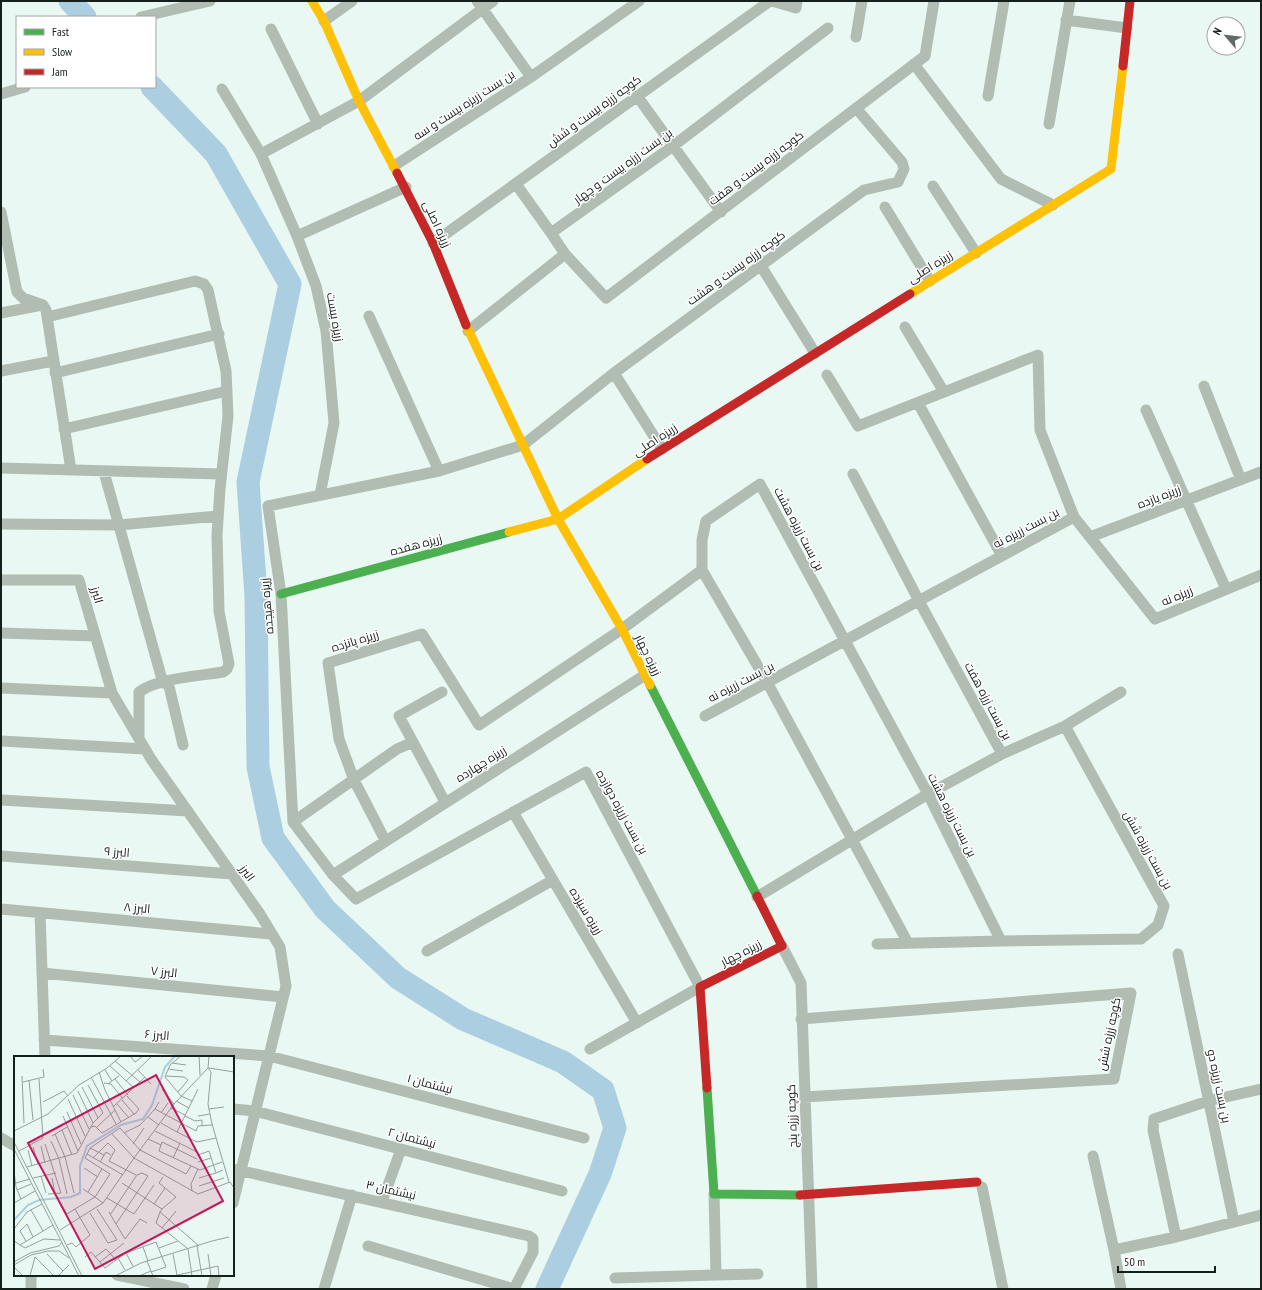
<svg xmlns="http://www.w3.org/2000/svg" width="1262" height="1290" viewBox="0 0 1262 1290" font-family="'PT Sans Narrow',Cairo,sans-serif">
<rect width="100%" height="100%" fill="#e9f8f3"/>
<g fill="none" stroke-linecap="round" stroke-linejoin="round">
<path stroke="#abcfe1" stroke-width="23" d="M 70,1 L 85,17
M 152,87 L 216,154 L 290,284 L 248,482 L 256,596 L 258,767 L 273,838 L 325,909 L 398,978 L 463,1019 L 563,1062 L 603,1090 L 615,1128 L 600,1174 L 547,1289"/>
<path stroke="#b1bcb2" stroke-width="11" d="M 772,1 L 796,8 L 797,1
M 141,17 L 210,1
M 1066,20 L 1127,28
M 324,21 L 352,1
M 271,29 L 318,124
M 856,37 L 862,1
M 914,64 L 1001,179 L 1053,205
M 531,77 L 639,1
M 222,89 L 261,154 L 359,101 L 493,1
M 1,94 L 25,87
M 637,96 L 721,212
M 988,96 L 1004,1
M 1049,124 L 1070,1
M 261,154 L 297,236 L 316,286 L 326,331 L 334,423 L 320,495
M 394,166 L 531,77 L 477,1
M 516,184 L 551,233
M 933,186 L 976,253
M 885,207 L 930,281
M 1,212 L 17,292 L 23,298 L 43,305 L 46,310 L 71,470
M 297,236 L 406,187
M 433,243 L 770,1
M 565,254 L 606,298 L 925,56 L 934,1
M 761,266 L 815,353
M 1,313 L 42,305
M 369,316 L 439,471
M 47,317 L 195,281 L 204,284 L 208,290 L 226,371 L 228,416 L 220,489 L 217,535 L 219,611 L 229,664 L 227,669 L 223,672 C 200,676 158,678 139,692 L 139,738
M 905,327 L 944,392
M 468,331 L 565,254 L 551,233 L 673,146 L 828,28
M 1,371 L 53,361
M 55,373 L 219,334
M 614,373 L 662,449
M 1204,386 L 1241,480
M 918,403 L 1002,556
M 1146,410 L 1226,589
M 64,429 L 227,391
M 1,468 L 221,474
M 104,472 L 163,683
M 1074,517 L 1090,537 L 1261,472
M 1,524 L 119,525 L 218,516
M 1090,537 L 1155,619 L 1261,575
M 1,580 L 79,580 L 112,693 L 151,759 L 260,914 L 280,947 L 286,986 L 233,1203
M 1,633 L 95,636
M 168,682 L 183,745
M 1,688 L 112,693
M 442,692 L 399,716 L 445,802
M 705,716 L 1074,517 L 1040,430 L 1038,355 L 858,426 L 827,375
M 1,741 L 145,749
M 413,742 L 397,749 L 293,822 L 281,594 L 268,506 L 439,471 L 523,445 L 614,373 L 864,190 L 898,182 L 904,169 L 902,162 L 856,108
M 1002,754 L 1065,726
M 1,800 L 188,811
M 513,812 L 637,1023
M 293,822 L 333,875 L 356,899 L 586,772 L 700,987 L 590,1049
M 385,840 L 354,780 L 339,739 L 328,663 L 422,634 L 479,725 L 622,629 L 702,570
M 1,856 L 232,874
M 333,875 L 645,675
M 757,897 L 928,794 L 1002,754 L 919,601 L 853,474
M 1,909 L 271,934
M 40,913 L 45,1057
M 1001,941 L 1141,939 L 1158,925 L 1164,906 L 1065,726 L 1121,692
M 877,944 L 1001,941 L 928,794 L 760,484 L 706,521 L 702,540 L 702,570 L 767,682 L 908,943
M 782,946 L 801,983 L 812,1289
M 427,951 L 553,880
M 1178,954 L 1234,1222
M 42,973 L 283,997
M 801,1019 L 1131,993 L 1114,1079 L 804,1097
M 44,1040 L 269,1056 L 584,1138
M 233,1109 L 255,1111 L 562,1191
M 1,1138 L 15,1146
M 1093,1156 L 1114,1250
M 233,1169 L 529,1236 L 533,1239 L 533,1252 L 514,1289
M 982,1187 L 1003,1289
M 382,1202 L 401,1149
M 1176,1237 L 1153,1130 L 1154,1119 L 1208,1101 L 1261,1089
M 368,1246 L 514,1289
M 117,1275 L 184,1289
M 716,1275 L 758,1274
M 615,1278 L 716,1275 L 714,1194
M 31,1289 L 31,1275
M 212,1289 L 216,1275
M 324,1289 L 352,1195
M 1121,1289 L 1114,1250 L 1176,1237 L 1261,1215"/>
<path stroke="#4caf50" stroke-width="9" d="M 281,594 L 509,532
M 650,685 L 757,896
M 707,1088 L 714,1194 L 800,1195"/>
<path stroke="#ffc107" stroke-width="9" d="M 312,1 L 324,21 L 359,101 L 397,173
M 910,294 L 1111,169 L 1123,66
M 466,325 L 558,519 L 647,459
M 509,532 L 558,519 L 622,629 L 650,685"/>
<path stroke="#c62828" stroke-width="9" d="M 1123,66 L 1130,1
M 397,173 L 433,243 L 466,325
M 647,459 L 910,294
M 707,1088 L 700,987 L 782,946 L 757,896
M 800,1195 L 977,1182"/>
</g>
<g text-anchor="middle" stroke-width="3" stroke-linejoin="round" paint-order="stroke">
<g font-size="12" fill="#151f1b" stroke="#fff">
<text transform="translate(464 105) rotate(-33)" y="4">بن بست زریزه بیست و سه</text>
<text transform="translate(594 111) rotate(-36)" y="4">کوچه زرزه بیست و شش</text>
<text transform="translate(623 166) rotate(-36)" y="4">بن بست زرزه بیست و چهار</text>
<text transform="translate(756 168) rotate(-37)" y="4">کوچه زرزه بیست و هفت</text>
<text transform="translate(437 224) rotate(65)" y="4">زریزه اصلی</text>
<text transform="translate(930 267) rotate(-32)" y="4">زریزه اصلی</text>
<text transform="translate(736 268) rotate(-36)" y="4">کوچه زرزه بیست و هشت</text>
<text transform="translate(335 317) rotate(80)" y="4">زریزه بیست</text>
<text transform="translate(655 440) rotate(-33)" y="4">زریزه اصلی</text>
<text transform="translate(1159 497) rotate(-21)" y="4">زریزه یازده</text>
<text transform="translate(1026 528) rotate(-28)" y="4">بن بست زریزه نه</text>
<text transform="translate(799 529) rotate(62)" y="4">بن بست زریزه هشت</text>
<text transform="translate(416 545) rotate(-15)" y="4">زریزه هفده</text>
<text transform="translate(97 595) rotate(74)" y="4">البرز</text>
<text transform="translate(1177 596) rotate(-23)" y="4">زریزه نه</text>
<text transform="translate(267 606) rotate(-95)" y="4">زریزه هیجده</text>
<text transform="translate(355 641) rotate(-17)" y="4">زریزه پانزده</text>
<text transform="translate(648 655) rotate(64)" y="4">زریزه چهار</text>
<text transform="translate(741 682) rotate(-28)" y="4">بن بست زریزه نه</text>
<text transform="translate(988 701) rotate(62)" y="4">بن بست زرزه هفت</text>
<text transform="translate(481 764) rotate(-32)" y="4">زریزه چهارده</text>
<text transform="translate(622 812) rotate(61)" y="4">بن بست زریزه دوازده</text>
<text transform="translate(952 815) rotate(63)" y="4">بن بست زریزه هشت</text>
<text transform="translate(1148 850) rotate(61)" y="4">بن بست زریزه شش</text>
<text transform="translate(117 852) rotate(4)" y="4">البرز ۹</text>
<text transform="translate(247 873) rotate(55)" y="4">البرز</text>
<text transform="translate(137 908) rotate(5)" y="4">البرز ۸</text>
<text transform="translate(586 911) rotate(59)" y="4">زریزه سیزده</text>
<text transform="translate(741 953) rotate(-27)" y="4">زریزه چهار</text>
<text transform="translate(164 972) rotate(6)" y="4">البرز ۷</text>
<text transform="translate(1109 1034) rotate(-78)" y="4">کوچه زرزه شش</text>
<text transform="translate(157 1035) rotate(4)" y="4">البرز ۶</text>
<text transform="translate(430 1084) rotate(15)" y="4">نيشتمان ۱</text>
<text transform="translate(1219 1086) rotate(78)" y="4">بن بست زریزه دو</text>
<text transform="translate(792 1116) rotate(-92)" y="4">کوچه زرزه پنج</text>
<text transform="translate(412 1138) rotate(15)" y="4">نيشتمان ۲</text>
<text transform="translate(391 1190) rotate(13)" y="4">نيشتمان ۳</text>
</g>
</g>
<g transform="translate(14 1056)">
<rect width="220" height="220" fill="#e9f8f3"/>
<path fill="none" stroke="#abcfe1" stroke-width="2" d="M 0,164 L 14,149 L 25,144 L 57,141 L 66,137 L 66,110 L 73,90 L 107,69 L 129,63 L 138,49 L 151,11 L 161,0"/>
<path fill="none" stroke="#94a19d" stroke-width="1" d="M 116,0 L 121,6 L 129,0M 167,0 L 156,9 L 151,21 L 167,40 L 178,45M 185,0 L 186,19M 195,0 L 194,12 L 160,48 L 120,102 L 184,138 L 216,126 L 220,132M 101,5 L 126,26M 158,7 L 172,9M 96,10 L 120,32M 194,12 L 197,16 L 194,48 L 198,68 L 215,126M 195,12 L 220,16M 154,13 L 169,15M 91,14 L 98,25M 124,14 L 137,28M 85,16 L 91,34 L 107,66M 8,20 L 10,67M 151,20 L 170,21 L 174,24 L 164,36M 77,21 L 102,68M 101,23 L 114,39M 15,24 L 19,64M 112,25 L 138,0M 9,26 L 30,21 L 29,13M 90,27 L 97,28 L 109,43M 95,27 L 105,20M 68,31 L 84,62M 148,33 L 160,48M 64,35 L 79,67M 59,39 L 75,73M 54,43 L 71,80M 108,44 L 120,58M 162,45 L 175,52M 29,46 L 50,35 L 54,40M 145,46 L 141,53 L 182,75 L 184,70 L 198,69M 103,48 L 115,62M 99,51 L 131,21M 157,52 L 171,59M 195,53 L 210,51M 53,56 L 67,88M 147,57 L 154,47M 49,60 L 64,95M 171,60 L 181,65 L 188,64 L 188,70M 184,60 L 196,58M 134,61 L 145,69M 147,67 L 163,76 L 184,33M 77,71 L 81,70 L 88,77 L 122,57 L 125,53 L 113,40M 83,71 L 101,54M 48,74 L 58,99M 0,75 L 34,58 L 65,29 L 93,12 L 107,0M 141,75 L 183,96 L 184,99 L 195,95 L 202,117 L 209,114M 163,76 L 183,86 L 202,82M 110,77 L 126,69 L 141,53M 41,78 L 51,101 L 60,137M 38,80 L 53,71M 134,83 L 147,89 L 148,86 L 183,103M 37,85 L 45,103 L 53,138M 0,86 L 68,220M 31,88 L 47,137 L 34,138M 119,88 L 130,72M 147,89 L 145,95 L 186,114 L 208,106M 27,90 L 31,107M 19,91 L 24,108M 0,93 L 65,220M 14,94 L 18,110M 5,95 L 29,82 L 25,23M 73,98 L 109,119M 90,99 L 76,92 L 106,72 L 126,94 L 172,118 L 177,110M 79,102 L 94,87 L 101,94 L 95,105 L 122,119M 159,102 L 166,87M 86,106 L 92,96 L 97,99M 184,106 L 197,102M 13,111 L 63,97 L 79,67 L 89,57 L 74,29M 70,112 L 84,121M 0,115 L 2,131 L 7,143M 27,120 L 32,137M 19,122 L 42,117M 38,122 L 41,138M 185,122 L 202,117M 2,127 L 16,123M 108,127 L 148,153 L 162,141 L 145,127 L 149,121M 185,130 L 210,122M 69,133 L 81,141 L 96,118 L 71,102 L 76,92M 3,134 L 17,128M 178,135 L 177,128 L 184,113M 74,136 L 88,113M 93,142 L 120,158 L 140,129M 0,147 L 21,135M 47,148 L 53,158 L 61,153M 140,148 L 151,132M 148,153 L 146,156 L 184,189M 17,154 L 29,175M 95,156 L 102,168 L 134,120 L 128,117 L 123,119 L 96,159M 146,156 L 142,167 L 173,192M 76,157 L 94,187 L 103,184 L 83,153M 102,168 L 111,183 L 126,163 L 133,167M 148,172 L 162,155M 0,173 L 13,156 L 28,148M 46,174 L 89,147M 76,179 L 61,153 L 81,141 L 89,147 L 120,102 L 98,78M 0,185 L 11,192 L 30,183 L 46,184M 12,185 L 6,175 L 13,168 L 19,181M 198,185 L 215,181M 6,189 L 39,169M 53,189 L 58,187 L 62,191 L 76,179M 183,190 L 188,220M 129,191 L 134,205M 145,192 L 164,185M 174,193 L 178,220M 33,198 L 49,215M 159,198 L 163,219M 194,198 L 197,220M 71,201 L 77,196 L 91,212 L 112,197M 81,201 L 92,193 L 102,204M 104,202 L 111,214M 133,205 L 139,220M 0,206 L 16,197 L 45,190 L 48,186M 86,206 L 110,187M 0,209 L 17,199 L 34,195 L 45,195 L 55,202M 119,210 L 112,197 L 142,186 L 152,211 L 137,216M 0,211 L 9,220M 16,220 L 21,201 L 40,220M 44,220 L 55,209M 101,220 L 127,207 L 198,185M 125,220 L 137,215M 159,220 L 204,210 L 205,220"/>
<path fill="#c2185b" fill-opacity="0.15" stroke="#c2185b" stroke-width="2" d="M 142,19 L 209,145 L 81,213 L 14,87 Z"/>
<rect width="220" height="220" fill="none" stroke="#151f1b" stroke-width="2"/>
</g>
<rect width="1262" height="1290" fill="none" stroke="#151f1b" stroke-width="4"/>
<rect x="16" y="16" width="140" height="72" fill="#ffffff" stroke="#a1a5a4"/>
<rect x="24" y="29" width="20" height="6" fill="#4caf50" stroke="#a1a5a4"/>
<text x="52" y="36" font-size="12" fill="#151f1b">Fast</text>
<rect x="24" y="49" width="20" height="6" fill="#ffc107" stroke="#a1a5a4"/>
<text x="52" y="56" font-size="12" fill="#151f1b">Slow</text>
<rect x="24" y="69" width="20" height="6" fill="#c62828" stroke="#a1a5a4"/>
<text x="52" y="76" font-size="12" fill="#151f1b">Jam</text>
<g transform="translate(1226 36) rotate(298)"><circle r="19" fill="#ffffff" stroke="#a1a5a4"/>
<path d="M0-3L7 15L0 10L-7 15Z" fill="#5f6b67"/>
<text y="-6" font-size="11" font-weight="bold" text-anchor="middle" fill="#151f1b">N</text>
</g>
<path d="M1118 1266v6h97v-6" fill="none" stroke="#151f1b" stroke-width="2"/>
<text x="1124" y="1266" font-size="12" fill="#151f1b" stroke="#ffffff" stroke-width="3" paint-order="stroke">50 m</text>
</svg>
